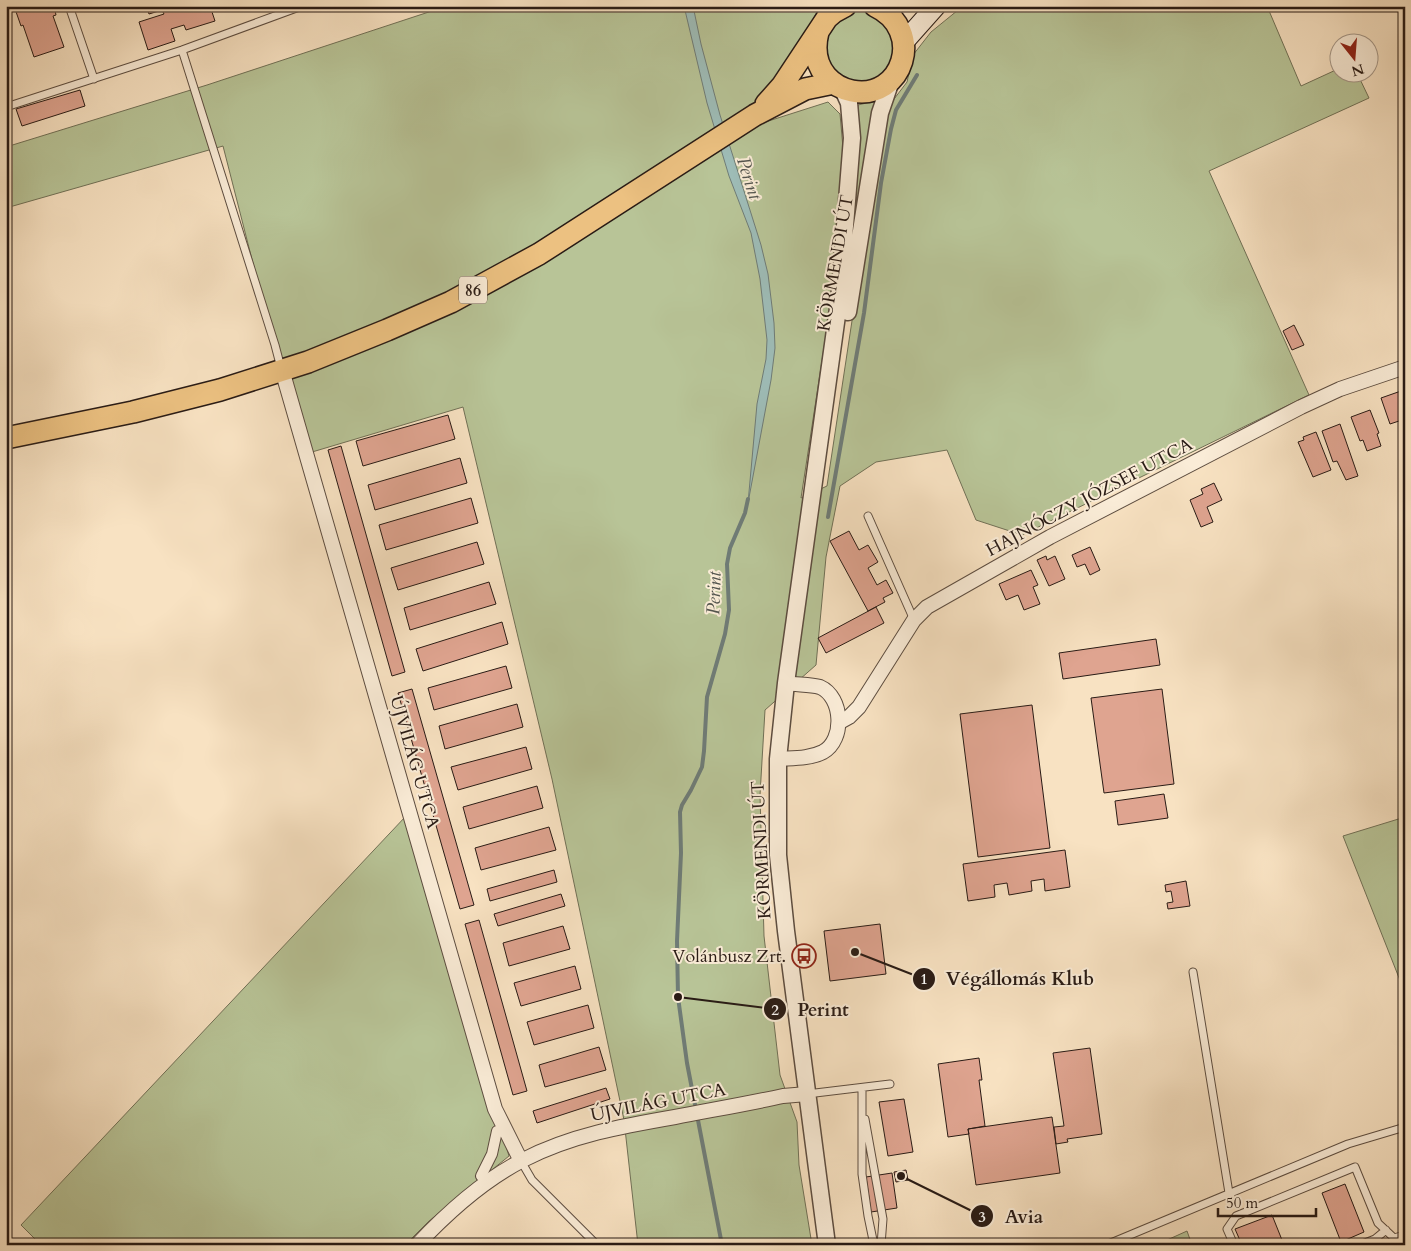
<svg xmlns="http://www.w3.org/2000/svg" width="1411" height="1251" viewBox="0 0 1411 1251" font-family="Cardo,serif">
<rect width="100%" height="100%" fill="#f8e2c2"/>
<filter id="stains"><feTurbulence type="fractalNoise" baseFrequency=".004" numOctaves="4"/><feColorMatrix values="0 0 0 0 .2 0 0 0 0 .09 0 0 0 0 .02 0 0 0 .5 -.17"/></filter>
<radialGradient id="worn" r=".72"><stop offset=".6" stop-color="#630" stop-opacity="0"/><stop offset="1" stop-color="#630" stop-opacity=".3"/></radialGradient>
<path fill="#b8c497" stroke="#707056" d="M 447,6 L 820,6 L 759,124 L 828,102 L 840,114 L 844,159 L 838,256 L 801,498 L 827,486 L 865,235 L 888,107 L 907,82 L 913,55 L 931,32 L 963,6 L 1267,6 L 1301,86 L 1338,69 L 1338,72 L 1357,73 L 1369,98 L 1209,171 L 1309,395 L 1022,535 L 976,520 L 947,450 L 876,462 L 840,486 L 826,557 L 816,665 L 765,710 L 760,795 L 764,936 L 780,1075 L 797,1122 L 799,1165 L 812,1245 L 638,1245 L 624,1120 L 552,779 L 463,407 L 302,455 L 223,146 L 6,208 L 6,147 L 207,85 Z
M 855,9 L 868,10 L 893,28 L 895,60 L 880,79 L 856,84 C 824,66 827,72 824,35 L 849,11 Z
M 875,101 L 876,101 L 856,216 L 854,215 L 857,162 L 858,105 Z
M 406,816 L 509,1156 L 429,1221 L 405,1245 L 41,1245 L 21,1225 Z
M 1405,817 L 1405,993 L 1343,836 Z
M 1187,1231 L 1192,1245 L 1156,1245 Z"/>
<path fill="#9ebdb8" stroke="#6f7c77" d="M 684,6 L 693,6 L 701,44 L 720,115 L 761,245 L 768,274 L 774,323 L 775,348 L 771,380 L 748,503 L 757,404 L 766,359 L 767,340 L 760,279 L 751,233 L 729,176 L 707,103 Z"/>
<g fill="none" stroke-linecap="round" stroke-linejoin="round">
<path stroke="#6f7c77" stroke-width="4" d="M 828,517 L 864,313 L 881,183 L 891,129 L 896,110 L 917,75
M 722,1245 L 687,1063 L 678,997 L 677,941 L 681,853 L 680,812 L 682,805 L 691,790 L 702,767 L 704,751 L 707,697 L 725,634 L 729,610 L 727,564 L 730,548 L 745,513 L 748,499"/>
</g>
<path fill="#dfa490" stroke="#291b15" d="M 14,6 L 54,6 L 56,15 L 53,16 L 64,47 L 34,57 L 23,25 L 21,26 Z
M 146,6 L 210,6 L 215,21 L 186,30 L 184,25 L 171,29 L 175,41 L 148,50 L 139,22 L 164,14 L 162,10 L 149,14 Z
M 80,90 L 85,106 L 22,126 L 16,109 Z
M 6,128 L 10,140 L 6,141 Z
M 1294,325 L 1304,345 L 1292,350 L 1283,331 Z
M 1401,391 L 1405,402 L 1405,419 L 1390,424 L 1381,398 Z
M 1370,410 L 1379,433 L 1377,434 L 1381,446 L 1367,451 L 1363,440 L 1360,441 L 1351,417 Z
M 448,415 L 455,439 L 363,466 L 356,441 Z
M 1340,424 L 1358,476 L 1346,480 L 1337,461 L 1333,462 L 1322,431 Z
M 1316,432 L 1331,470 L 1313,477 L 1298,442 L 1304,440 L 1303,437 Z
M 341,446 L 405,672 L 392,676 L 328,450 Z
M 460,458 L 467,483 L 375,510 L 368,485 Z
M 1214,483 L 1222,500 L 1207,507 L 1213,522 L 1201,527 L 1190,500 L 1203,494 L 1201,489 Z
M 471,498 L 478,523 L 386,550 L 379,525 Z
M 849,531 L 859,550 L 868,545 L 878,562 L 868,568 L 877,585 L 886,580 L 893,593 L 883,598 L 885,602 L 868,611 L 830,541 Z
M 477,542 L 484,564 L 398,590 L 391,568 Z
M 1090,547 L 1100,570 L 1090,575 L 1085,564 L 1077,567 L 1072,555 Z
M 1046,556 L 1047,560 L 1055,556 L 1065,579 L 1049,586 L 1037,560 Z
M 1031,570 L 1038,585 L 1033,587 L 1040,604 L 1024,610 L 1018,595 L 1006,600 L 999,584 Z
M 489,582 L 496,604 L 410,630 L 404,608 Z
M 876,607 L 884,623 L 826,653 L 818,638 Z
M 502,622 L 508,644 L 423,671 L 416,649 Z
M 1156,639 L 1160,665 L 1063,679 L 1059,653 Z
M 506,666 L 512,688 L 434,710 L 428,688 Z
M 412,689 L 474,905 L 460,909 L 398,693 Z
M 1162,689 L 1174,784 L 1104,793 L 1091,698 Z
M 517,704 L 523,727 L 445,749 L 439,726 Z
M 1032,705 L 1050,848 L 978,857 L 960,714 Z
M 526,747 L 532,769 L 458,790 L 451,767 Z
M 537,786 L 543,808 L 469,829 L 463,807 Z
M 1164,794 L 1168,818 L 1118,825 L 1115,801 Z
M 549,827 L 556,850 L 481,870 L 475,848 Z
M 1065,850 L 1070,887 L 1045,891 L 1044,879 L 1031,881 L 1032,891 L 1009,895 L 1007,883 L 994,885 L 995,897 L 968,901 L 963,864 Z
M 554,870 L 557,882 L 490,901 L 487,889 Z
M 1186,881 L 1190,906 L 1168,909 L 1167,903 L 1173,902 L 1171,891 L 1166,892 L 1165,885 Z
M 561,894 L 565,906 L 498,926 L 494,914 Z
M 479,920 L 527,1091 L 513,1095 L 465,924 Z
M 880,924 L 886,974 L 830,981 L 824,931 Z
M 563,926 L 570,949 L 509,966 L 503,943 Z
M 575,966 L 581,989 L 521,1006 L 514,983 Z
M 588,1005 L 594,1028 L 534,1045 L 527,1022 Z
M 599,1047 L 606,1070 L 545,1087 L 539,1065 Z
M 1090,1048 L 1102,1134 L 1067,1139 L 1068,1142 L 1056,1144 L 1054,1127 L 1064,1126 L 1053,1053 Z
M 979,1058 L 982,1080 L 979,1080 L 985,1126 L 968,1129 L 969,1134 L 948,1137 L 938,1064 Z
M 606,1088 L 610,1099 L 537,1123 L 533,1111 Z
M 904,1099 L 913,1152 L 888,1156 L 879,1102 Z
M 1052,1117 L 1060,1173 L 976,1185 L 968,1129 Z
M 906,1170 L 908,1180 L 896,1182 L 894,1172 Z
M 892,1173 L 897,1208 L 871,1212 L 866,1177 Z
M 1345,1184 L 1364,1232 L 1341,1242 L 1322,1193 Z
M 1272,1215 L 1284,1245 L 1242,1245 L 1235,1229 Z"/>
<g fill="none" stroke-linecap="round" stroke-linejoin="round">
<g stroke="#5d4d40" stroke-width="9">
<path id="service" d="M 69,6 L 94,79
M 182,50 L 275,345 L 281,368
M 6,107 L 182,50 L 302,6
M 868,516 L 914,620
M 1193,972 L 1229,1193
M 862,1089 L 862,1174 L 868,1216 L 874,1245
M 807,1094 L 890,1084
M 865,1119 L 883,1219 L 881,1245
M 521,1161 L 532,1180 L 597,1245
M 1106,1245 L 1348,1144 L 1405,1127
M 1234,1245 L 1227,1229 L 1236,1216 L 1355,1167 L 1378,1223 L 1394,1238 L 1405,1235
M 1360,1245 L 1375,1239 L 1386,1230"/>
</g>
<g stroke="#5d4d40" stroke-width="12">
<path id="pedestrian" d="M 481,1176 L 492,1154 L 497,1131"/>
</g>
<g stroke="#5d4d40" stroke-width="16">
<path id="minor" d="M 282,370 L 495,1109 L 521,1161
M 840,722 L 849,717 L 859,707 L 914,620 L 927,607 L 1050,537 L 1301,407 L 1340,389 L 1405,367
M 778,759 C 793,758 809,759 823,752 C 845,740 843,697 820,687 C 810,684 796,685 786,683
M 417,1245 C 448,1212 482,1181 523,1160 C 571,1135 623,1126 675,1117 C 711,1110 747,1104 783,1096 L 807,1094"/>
</g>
<g stroke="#5d4d40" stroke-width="19">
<path id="tertiary" d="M 848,312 L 880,113 L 892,78
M 827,1245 L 786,931 L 778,855 L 778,759 L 786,683 L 839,301 L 852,138 L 849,103 L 844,92 L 840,87"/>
</g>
<g stroke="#291b15" stroke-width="21">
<path id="secondary" d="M 904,42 L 936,6"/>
</g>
<g stroke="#291b15" stroke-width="24">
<path id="primary" d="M 818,32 C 814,48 815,63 826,76 C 833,84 842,89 852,91 C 903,101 926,30 875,6
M 766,104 L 782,86 L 827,18 L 834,12 L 845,6
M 6,438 L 133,412 L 220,390 L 308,362 L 387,330 L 451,302 L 539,254 L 755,115 L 805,89 L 834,83"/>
</g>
<use href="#service" stroke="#faecd7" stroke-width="7"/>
<use href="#pedestrian" stroke="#faecd7" stroke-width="10"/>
<use href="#minor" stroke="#faecd7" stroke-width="14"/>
<use href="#tertiary" stroke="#faecd7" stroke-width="16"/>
<use href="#secondary" stroke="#faecd7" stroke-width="19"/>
<use href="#primary" stroke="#ecc181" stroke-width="21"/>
</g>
<defs>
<g id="bus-ring" transform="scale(1.25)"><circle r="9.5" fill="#faecd7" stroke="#8f2418" stroke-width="1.5"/><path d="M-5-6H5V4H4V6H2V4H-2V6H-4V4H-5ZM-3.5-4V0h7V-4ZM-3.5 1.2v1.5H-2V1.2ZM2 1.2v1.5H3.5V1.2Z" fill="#8f2418"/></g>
</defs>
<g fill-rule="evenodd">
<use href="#bus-ring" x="804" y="956"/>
</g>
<g text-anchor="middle" stroke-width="4" stroke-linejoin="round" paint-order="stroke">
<rect fill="#faecd7" stroke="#685a4f" stroke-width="1" x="459" y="276.5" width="28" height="27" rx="4"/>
<g font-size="16" font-weight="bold" fill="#291b15">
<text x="473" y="296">86</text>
</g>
<g font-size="18" fill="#291b15" stroke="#faecd7">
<text transform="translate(835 263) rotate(-80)" y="6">KÖRMENDI ÚT</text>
<text transform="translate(1089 497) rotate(-28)" y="6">HAJNÓCZY JÓZSEF UTCA</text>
<text transform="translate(415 762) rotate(74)" y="6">ÚJVILÁG UTCA</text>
<text transform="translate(761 850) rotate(-93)" y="6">KÖRMENDI ÚT</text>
<text transform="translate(658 1102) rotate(-11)" y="6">ÚJVILÁG UTCA</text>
</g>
<g font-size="18" fill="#291b15" stroke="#faecd7" text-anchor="end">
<text x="786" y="962">Volánbusz Zrt.</text>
</g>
<g font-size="19" font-style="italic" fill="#52544e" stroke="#faecd7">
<text transform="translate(750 178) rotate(72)" y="7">Perint</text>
<text transform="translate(713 593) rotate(-88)" y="7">Perint</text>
</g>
</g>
<path fill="none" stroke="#291b15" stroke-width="2" d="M855 952L924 979M678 997L775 1009M901 1176L982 1216"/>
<g fill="#291b15" stroke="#faecd7" stroke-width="2">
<circle cx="855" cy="952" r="5"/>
<circle cx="678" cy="997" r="5"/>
<circle cx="901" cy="1176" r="5"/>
<circle cx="924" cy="979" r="12"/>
<circle cx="775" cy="1009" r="12"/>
<circle cx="982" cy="1216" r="12"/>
</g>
<g font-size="15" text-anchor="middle" font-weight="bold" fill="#fff">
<text x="924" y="984">1</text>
<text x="775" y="1015">2</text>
<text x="982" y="1222">3</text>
</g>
<g font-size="19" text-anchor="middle" font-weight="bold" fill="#291b15" stroke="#faecd7" stroke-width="4" stroke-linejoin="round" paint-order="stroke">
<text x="1020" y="985">Végállomás Klub</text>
<text x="823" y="1016">Perint</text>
<text x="1024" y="1223">Avia</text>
</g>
<rect width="1411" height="1251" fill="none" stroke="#f8e2c2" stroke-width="25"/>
<rect x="8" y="8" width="1396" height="1236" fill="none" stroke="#291b15" stroke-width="2.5"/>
<rect x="12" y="12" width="1386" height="1226" fill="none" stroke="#291b15"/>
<g transform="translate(1354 58) rotate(163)"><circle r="24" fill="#faecd7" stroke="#a69889"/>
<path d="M0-4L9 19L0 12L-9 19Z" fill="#8f2418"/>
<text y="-8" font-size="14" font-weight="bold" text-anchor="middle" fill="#291b15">N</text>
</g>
<path d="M1218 1208v8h98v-8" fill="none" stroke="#291b15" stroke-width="2.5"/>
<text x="1226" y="1208" font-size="15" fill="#291b15" stroke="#faecd7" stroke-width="4" paint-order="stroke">50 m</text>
<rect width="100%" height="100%" filter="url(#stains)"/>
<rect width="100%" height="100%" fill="url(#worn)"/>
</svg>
